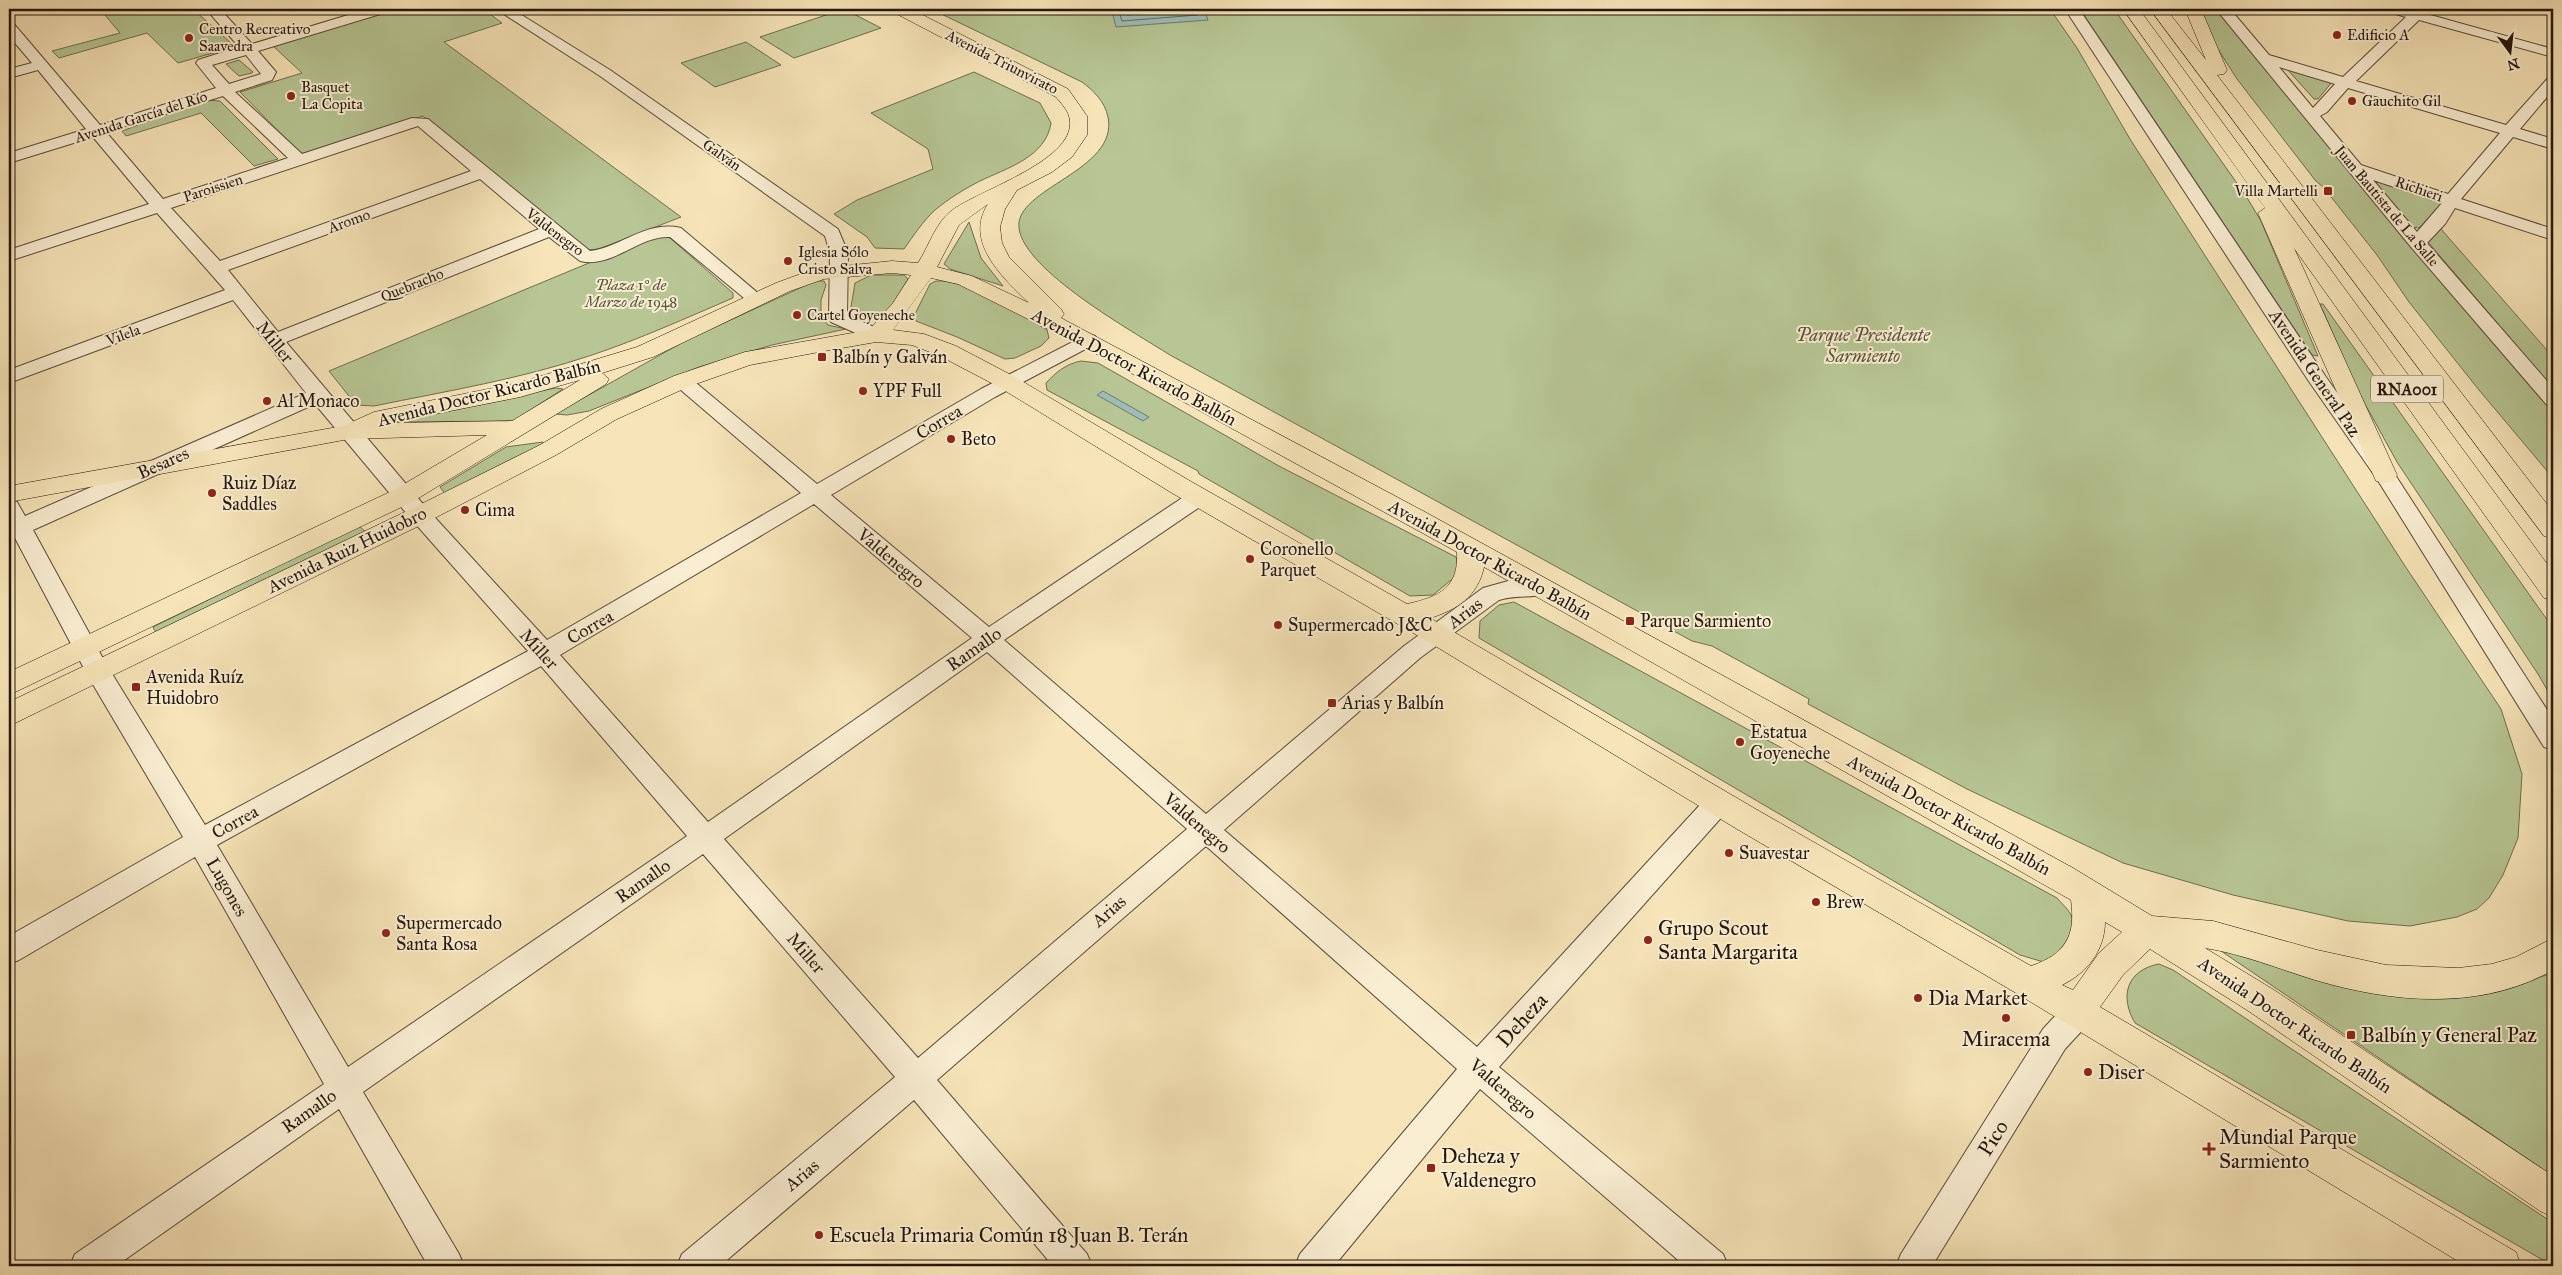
<svg xmlns="http://www.w3.org/2000/svg" width="2562" height="1275" viewBox="0 0 2562 1275" font-family="'IM FELL Great Primer',serif">
<rect width="100%" height="100%" fill="#f7e5b9"/>
<filter id="stains"><feTurbulence type="fractalNoise" baseFrequency=".004" numOctaves="4"/><feColorMatrix values="0 0 0 0 .2 0 0 0 0 .09 0 0 0 0 .02 0 0 0 .5 -.17"/></filter>
<radialGradient id="worn" r=".72"><stop offset=".6" stop-color="#630" stop-opacity="0"/><stop offset="1" stop-color="#630" stop-opacity=".3"/></radialGradient>
<path fill="#b7c694" stroke="#6e6e51" d="M 100,9 L 193,9 L 232,44 L 227,49 L 178,63 L 147,33 L 59,58 L 52,51 L 120,33 Z
M 397,9 L 483,9 L 502,23 L 444,42 L 681,217 L 599,249 L 587,250 L 423,116 L 301,154 L 240,92 L 302,73 L 272,45 Z
M 844,9 L 881,28 L 794,58 L 760,37 Z
M 931,9 L 2050,9 L 2077,48 L 2130,139 L 2405,566 L 2501,709 L 2522,774 L 2518,838 L 2503,875 L 2489,898 L 2477,909 L 2457,917 L 2410,926 L 2348,921 L 2233,895 L 2123,863 L 1967,789 L 1808,704 L 1809,699 L 1712,646 L 1692,641 L 1170,355 C 1134,332 1024,271 1019,228 C 1014,188 1119,171 1108,117 C 1105,102 1094,91 1082,82 Z
M 2080,9 L 2114,9 L 2246,196 L 2261,221 L 2318,356 L 2312,355 Z
M 2201,9 L 2217,9 L 2289,93 L 2369,196 L 2553,410 L 2553,478 L 2479,390 L 2409,302 L 2377,255 L 2324,188 L 2315,180 L 2237,79 L 2212,40 Z
M 746,42 L 781,65 L 715,87 L 681,63 Z
M 239,60 L 253,72 L 252,73 L 239,76 L 226,64 Z
M 2286,68 L 2333,81 L 2318,99 L 2314,99 Z
M 974,72 L 1040,103 L 1051,123 C 1046,157 1007,168 980,181 C 966,188 948,199 935,210 C 923,221 914,235 904,249 L 875,248 L 867,237 L 834,214 L 857,200 L 933,169 L 928,149 L 871,113 Z
M 206,100 L 220,101 L 278,159 L 254,166 L 201,113 L 126,136 L 122,131 Z
M 2370,177 L 2444,201 L 2419,228 L 2411,227 Z
M 969,222 L 981,258 L 1003,286 L 950,269 L 944,264 Z
M 2441,229 L 2553,357 L 2553,388 L 2428,242 Z
M 662,236 L 670,238 L 733,293 L 733,298 C 686,318 640,339 592,355 C 521,379 447,391 374,406 L 356,405 L 329,371 L 649,238 Z
M 871,275 L 904,275 L 908,279 L 888,312 C 874,318 861,321 851,307 L 855,283 Z
M 815,281 L 824,281 L 826,285 L 821,300 L 821,316 L 828,325 L 846,329 L 772,345 L 699,367 L 589,411 L 567,415 L 555,414 L 685,341 Z
M 936,281 C 969,279 1018,314 1047,330 L 1049,338 L 1041,346 L 1015,358 L 1005,359 L 957,337 L 916,321 L 914,316 L 930,284 Z
M 2320,304 L 2323,304 L 2553,628 L 2553,700 L 2538,674 L 2397,462 L 2360,395 Z
M 1081,361 L 1098,363 L 1279,466 L 1456,557 L 1461,572 L 1433,595 L 1410,596 L 1199,474 L 1198,471 L 1047,390 L 1046,383 C 1056,372 1066,364 1081,361 Z
M 556,388 L 563,389 L 513,421 L 386,422 Z
M 543,442 L 544,446 L 446,495 L 440,487 L 506,447 Z
M 359,526 L 366,532 L 157,635 L 153,627 Z
M 1514,602 L 2057,898 C 2061,903 2067,908 2070,913 C 2080,929 2058,954 2047,963 L 2020,955 L 1479,638 L 1480,621 L 1499,605 Z
M 2221,951 L 2515,985 L 2553,973 L 2553,1176 Z
M 2159,964 L 2173,970 L 2553,1223 L 2553,1266 L 2135,1023 C 2119,996 2127,970 2159,964 Z"/>
<path fill="#9ebdb6" stroke="#6d7b73" d="M 1143,9 L 1204,9 L 1208,20 L 1116,27 L 1112,11 Z
M 1103,391 L 1149,417 L 1143,421 L 1097,395 Z"/>
<g fill="none" stroke-linecap="round" stroke-linejoin="round">
<path stroke="#616a62" stroke-width="1" d="M 1118,9 L 1122,21 L 1198,15 L 1200,9
M 1124,9 L 1127,15 L 1193,9"/>
<g stroke="#594a39" stroke-width="2">
<path id="minor" d="M 206,9 L 220,9 L 252,44 L 368,9 L 389,9 L 387,12 L 258,51 L 276,72 L 272,80 L 235,92 L 302,154 L 412,118 L 428,119 L 590,251 C 622,247 646,220 681,228 L 765,299 L 762,303 L 750,303 L 670,237 C 639,235 612,269 580,261 L 549,237 L 286,342 L 428,510 L 547,640 L 801,493 L 675,385 L 672,381 L 675,377 L 689,377 L 817,484 L 981,389 L 1088,334 L 1095,336 L 1097,340 L 1095,344 L 995,397 L 831,495 L 989,627 L 1191,492 L 1199,490 L 1207,492 L 1210,497 L 1207,502 L 1004,640 L 1206,814 L 1404,646 L 1483,588 L 1512,580 L 1539,580 L 1547,582 L 1550,588 L 1547,594 C 1531,598 1515,595 1499,600 L 1420,658 L 1224,830 L 1477,1047 L 1710,794 L 1719,791 L 1728,794 L 1732,802 L 1728,810 L 1499,1067 L 1723,1254 L 1728,1266 L 1685,1266 L 1480,1089 L 1334,1266 L 1295,1266 L 1300,1254 L 1457,1069 L 1206,846 L 937,1080 L 1087,1254 L 1092,1266 L 1053,1266 L 914,1100 L 720,1266 L 677,1266 L 682,1254 L 895,1077 L 703,854 L 363,1092 L 459,1254 L 464,1266 L 428,1266 L 339,1109 L 116,1266 L 70,1266 L 75,1254 L 324,1084 L 195,857 L 19,960 L 9,964 L 9,936 L 183,837 L 88,676 L 15,538 L 9,539 L 9,500 L 17,502 L 25,516 L 306,393 L 233,300 L 9,383 L 9,370 L 225,290 L 157,213 L 9,261 L 9,250 L 149,204 L 93,137 L 9,163 L 9,153 L 86,129 L 38,70 L 9,78 L 9,69 L 32,63 L 9,36 L 9,23 L 14,24 L 100,125 L 216,88 L 196,63 L 198,60 L 239,47 ZM 246,55 L 261,74 L 229,84 L 212,65 ZM 223,96 L 288,158 L 163,199 L 106,132 ZM 418,126 L 471,171 L 220,261 L 171,208 ZM 480,179 L 539,229 L 278,332 L 228,270 ZM 315,404 L 412,520 L 528,651 L 205,825 L 106,664 L 33,530 ZM 814,504 L 972,638 L 708,822 L 560,655 ZM 987,652 L 1187,829 L 918,1058 L 724,839 ZM 541,666 L 687,836 L 348,1067 L 217,845 Z
M 496,9 L 512,9 L 610,70 L 838,229 L 848,253 L 847,315 L 883,331 L 885,335 L 883,339 L 869,339 L 831,322 L 829,318 L 830,253 L 825,236 L 600,76 Z
M 2065,9 L 2079,9 L 2326,377 L 2392,470 L 2553,719 L 2553,750 L 2544,747 L 2377,479 L 2308,380 Z
M 2216,9 L 2230,9 L 2269,55 L 2343,77 L 2406,17 L 2389,12 L 2387,9 L 2409,9 L 2553,49 L 2553,57 L 2419,20 L 2356,81 L 2506,125 L 2548,78 L 2553,77 L 2553,90 L 2520,129 L 2553,139 L 2553,149 L 2513,137 L 2461,199 L 2553,229 L 2553,240 L 2455,208 L 2445,224 L 2427,243 L 2553,388 L 2553,406 L 2546,404 L 2411,247 ZM 2279,67 L 2335,84 L 2313,108 ZM 2348,88 L 2500,133 L 2448,194 L 2361,165 L 2320,116 L 2327,112 ZM 2373,180 L 2442,203 L 2417,232 Z
M 2078,999 L 2089,1003 L 2093,1013 L 2089,1023 L 2065,1049 L 1932,1266 L 1896,1266 L 1901,1254 L 2043,1029 L 2067,1003 Z"/>
</g>
<g stroke="#24170e" stroke-width="1">
<path id="major" d="M 891,9 L 911,9 L 1068,89 L 1087,116 L 1087,135 L 1072,157 L 1052,172 L 1017,190 L 1005,209 L 1000,227 L 1002,243 L 1009,257 L 1061,309 L 1064,314 L 1061,318 L 1425,512 L 2073,868 L 2152,916 L 2213,921 L 2317,950 L 2386,965 L 2458,968 L 2492,964 L 2516,957 L 2553,938 L 2553,970 C 2481,1011 2393,1003 2315,980 C 2279,969 2243,954 2205,948 L 2274,990 L 2553,1176 L 2553,1217 L 2540,1211 L 2250,1012 L 2150,949 L 2123,975 L 2100,1007 L 2516,1252 L 2521,1266 L 2466,1266 L 2016,993 L 1737,829 L 1427,641 L 1172,493 L 999,387 L 940,356 L 912,345 L 876,342 L 819,352 L 750,365 L 690,386 L 617,419 L 556,455 L 429,521 L 9,726 L 9,702 L 411,509 L 540,445 L 601,409 L 674,376 L 745,352 L 869,330 L 893,303 L 911,275 L 892,273 L 824,279 L 790,291 L 653,357 L 602,373 L 609,379 L 606,384 L 412,502 L 9,695 L 9,672 L 394,490 L 487,435 L 349,439 L 9,502 L 9,486 L 343,426 L 374,412 L 518,383 L 637,347 L 776,283 L 814,269 L 892,261 L 918,263 C 929,246 935,224 951,211 C 978,190 1082,159 1069,116 C 1067,109 1060,102 1056,97 L 893,12 ZM 988,204 C 963,242 1004,279 1029,303 L 972,276 L 937,267 L 959,225 ZM 931,278 L 958,284 L 1080,345 L 1457,552 C 1459,588 1439,597 1407,604 L 1190,481 L 1015,377 L 956,346 L 924,334 L 893,330 ZM 580,380 L 512,421 L 390,423 L 520,397 ZM 1484,567 L 2071,900 C 2076,936 2066,954 2031,966 L 1759,811 L 1430,618 C 1457,610 1478,596 1484,567 ZM 2105,922 L 2122,932 L 2099,953 L 2073,990 L 2062,985 C 2087,973 2105,950 2105,922 Z"/>
</g>
<g stroke="#24170e" stroke-width="1">
<path id="highway" d="M 2123,9 L 2139,9 L 2553,572 L 2553,600 L 2544,598 L 2294,248 L 2397,475 L 2394,481 L 2385,483 L 2376,481 L 2258,213 L 2265,208 Z
M 2150,9 L 2166,9 L 2206,60 L 2185,9 L 2201,9 L 2227,70 L 2224,74 L 2217,75 L 2553,512 L 2553,539 L 2544,536 Z"/>
</g>
<use href="#minor" fill="#faeed2" fill-rule="evenodd"/>
<use href="#major" fill="#f7e5b9" fill-rule="evenodd"/>
<use href="#highway" fill="#f7e5b9" fill-rule="evenodd"/>
</g>
<g fill="#8f2418" stroke="#faeed2" stroke-width="2">
<circle cx="2337" cy="35" r="5"/>
<circle cx="189" cy="38" r="5"/>
<circle cx="291" cy="96" r="5"/>
<circle cx="2352" cy="101" r="5"/>
<rect x="2323" y="186" width="10" height="10" rx="2.5"/>
<circle cx="788" cy="261" r="5"/>
<circle cx="797" cy="315" r="5"/>
<rect x="817" y="352" width="10" height="10" rx="2.5"/>
<circle cx="863" cy="391" r="5"/>
<circle cx="267" cy="401" r="5"/>
<circle cx="951" cy="439" r="5"/>
<circle cx="212" cy="493" r="5"/>
<circle cx="465" cy="510" r="5"/>
<circle cx="1250" cy="559" r="5"/>
<rect x="1625" y="616" width="10" height="10" rx="2.5"/>
<circle cx="1278" cy="625" r="5"/>
<rect x="131" y="682" width="10" height="10" rx="2.5"/>
<rect x="1327" y="698" width="10" height="10" rx="2.5"/>
<circle cx="1740" cy="742" r="5"/>
<circle cx="1729" cy="853" r="5"/>
<circle cx="1816" cy="902" r="5"/>
<circle cx="386" cy="933" r="5"/>
<circle cx="1648" cy="940" r="5"/>
<circle cx="1918" cy="998" r="5"/>
<circle cx="2006" cy="1018" r="5"/>
<rect x="2346" y="1030" width="10" height="10" rx="2.5"/>
<circle cx="2088" cy="1072" r="5"/>
<path d="M2206.5 1141.5h5v5h5v5h-5v5h-5v-5h-5v-5h5z"/>
<rect x="1426" y="1163" width="10" height="10" rx="2.5"/>
<circle cx="819" cy="1235" r="5"/>
</g>
<g text-anchor="middle" stroke-width="4" stroke-linejoin="round" paint-order="stroke">
<g font-size="15" fill="#24170e" stroke="#faeed2" text-anchor="start">
<text x="199" y="34">Centro Recreativo<tspan x="199" dy="17">Saavedra</tspan></text>
<text x="2347" y="40">Edificio A</text>
<text x="301" y="92">Basquet<tspan x="301" dy="17">La Copita</tspan></text>
<text x="2362" y="106">Gauchito Gil</text>
<text x="2318" y="196" text-anchor="end">Villa Martelli</text>
<text x="798" y="257">Iglesia Sólo<tspan x="798" dy="17">Cristo Salva</tspan></text>
<text x="807" y="320">Cartel Goyeneche</text>
</g>
<g font-size="15" fill="#24170e" stroke="#faeed2">
<text transform="translate(1002 62) rotate(27)" y="5">Avenida Triunvirato</text>
<text transform="translate(141 117) rotate(-18)" y="5">Avenida García del Río</text>
<text transform="translate(722 155) rotate(35)" y="5">Galván</text>
<text transform="translate(213 188) rotate(-18)" y="5">Paroissien</text>
<text transform="translate(2419 189) rotate(19)" y="5">Richieri</text>
<text transform="translate(2387 206) rotate(50)" y="5">Juan Bautista de La Salle</text>
<text transform="translate(349 221) rotate(-20)" y="5">Aromo</text>
<text transform="translate(555 232) rotate(37)" y="5">Valdenegro</text>
<text transform="translate(412 285) rotate(-22)" y="5">Quebracho</text>
<text transform="translate(123 335) rotate(-20)" y="5">Vilela</text>
</g>
<g font-size="15" font-style="italic" fill="#57543d" stroke="#faeed2">
<text x="631" y="290">Plaza 1º de<tspan x="631" dy="17">Marzo de 1948</tspan></text>
</g>
<rect fill="#faeed2" stroke="#645849" stroke-width="1" x="2371" y="375.5" width="72" height="27" rx="4"/>
<g font-size="16" font-weight="bold" fill="#24170e">
<text x="2407" y="395">RNA001</text>
</g>
<g font-size="18" font-style="italic" fill="#57543d" stroke="#faeed2">
<text x="1863" y="341">Parque Presidente<tspan x="1863" dy="21">Sarmiento</tspan></text>
</g>
<g font-size="18" fill="#24170e" stroke="#faeed2">
<text transform="translate(275 342) rotate(51)" y="6">Miller</text>
<text transform="translate(1134 367) rotate(28)" y="6">Avenida Doctor Ricardo Balbín</text>
<text transform="translate(2315 373) rotate(56)" y="6">Avenida General Paz</text>
<text transform="translate(489 393) rotate(-14)" y="6">Avenida Doctor Ricardo Balbín</text>
<text transform="translate(939 422) rotate(-31)" y="6">Correa</text>
<text transform="translate(163 463) rotate(-24)" y="6">Besares</text>
<text transform="translate(347 550) rotate(-26)" y="6">Avenida Ruiz Huidobro</text>
<text transform="translate(891 558) rotate(40)" y="6">Valdenegro</text>
<text transform="translate(1490 560) rotate(29)" y="6">Avenida Doctor Ricardo Balbín</text>
<text transform="translate(1465 613) rotate(-37)" y="6">Arias</text>
<text transform="translate(590 627) rotate(-30)" y="6">Correa</text>
<text transform="translate(539 649) rotate(48)" y="6">Miller</text>
<text transform="translate(974 649) rotate(-35)" y="6">Ramallo</text>
<text transform="translate(1949 815) rotate(29)" y="6">Avenida Doctor Ricardo Balbín</text>
<text transform="translate(235 822) rotate(-29)" y="6">Correa</text>
<text transform="translate(1197 823) rotate(41)" y="6">Valdenegro</text>
<text transform="translate(643 881) rotate(-35)" y="6">Ramallo</text>
<text transform="translate(227 887) rotate(60)" y="6">Lugones</text>
<text transform="translate(1109 911) rotate(-41)" y="6">Arias</text>
<text transform="translate(806 953) rotate(49)" y="6">Miller</text>
<text transform="translate(2295 1025) rotate(34)" y="6">Avenida Doctor Ricardo Balbín</text>
<text transform="translate(1503 1089) rotate(41)" y="6">Valdenegro</text>
<text transform="translate(309 1111) rotate(-35)" y="6">Ramallo</text>
<text transform="translate(802 1175) rotate(-40)" y="6">Arias</text>
</g>
<g font-size="18" fill="#24170e" stroke="#faeed2" text-anchor="start">
<text x="832" y="363">Balbín y Galván</text>
<text x="873" y="397">YPF Full</text>
<text x="277" y="407">Al Monaco</text>
<text x="961" y="445">Beto</text>
<text x="222" y="489">Ruiz Díaz<tspan x="222" dy="21">Saddles</tspan></text>
<text x="475" y="516">Cima</text>
<text x="1260" y="555">Coronello<tspan x="1260" dy="21">Parquet</tspan></text>
<text x="1640" y="627">Parque Sarmiento</text>
<text x="1288" y="631">Supermercado J&amp;C</text>
<text x="146" y="683">Avenida Ruíz<tspan x="146" dy="21">Huidobro</tspan></text>
<text x="1342" y="709">Arias y Balbín</text>
<text x="1750" y="738">Estatua<tspan x="1750" dy="21">Goyeneche</tspan></text>
<text x="1739" y="859">Suavestar</text>
<text x="1826" y="908">Brew</text>
<text x="396" y="929">Supermercado<tspan x="396" dy="21">Santa Rosa</tspan></text>
</g>
<g font-size="21" fill="#24170e" stroke="#faeed2" text-anchor="start">
<text x="1658" y="935">Grupo Scout<tspan x="1658" dy="24">Santa Margarita</tspan></text>
<text x="1928" y="1005">Dia Market</text>
<text x="2361" y="1042">Balbín y General Paz</text>
<text x="2006" y="1046" text-anchor="middle">Miracema</text>
<text x="2098" y="1079">Diser</text>
<text x="2219" y="1144">Mundial Parque<tspan x="2219" dy="24">Sarmiento</tspan></text>
<text x="1441" y="1163">Deheza y<tspan x="1441" dy="24">Valdenegro</tspan></text>
<text x="829" y="1242">Escuela Primaria Común 18 Juan B. Terán</text>
</g>
<g font-size="21" fill="#24170e" stroke="#faeed2">
<text transform="translate(1522 1020) rotate(-48)" y="7">Deheza</text>
<text transform="translate(1993 1138) rotate(-58)" y="7">Pico</text>
</g>
</g>
<rect width="2562" height="1275" fill="none" stroke="#f7e5b9" stroke-width="30"/>
<rect x="10" y="10" width="2542" height="1255" fill="none" stroke="#24170e" stroke-width="2.5"/>
<rect x="15" y="15" width="2532" height="1245" fill="none" stroke="#24170e"/>
<g transform="translate(2510 52) rotate(165)" stroke="#faeed2" stroke-width="4" paint-order="stroke">
<path d="M0-4L9 19L0 12L-9 19Z" fill="#24170e"/>
<text y="-8" font-size="14" font-weight="bold" text-anchor="middle" fill="#24170e">N</text>
</g>
<rect width="100%" height="100%" filter="url(#stains)"/>
<rect width="100%" height="100%" fill="url(#worn)"/>
</svg>
